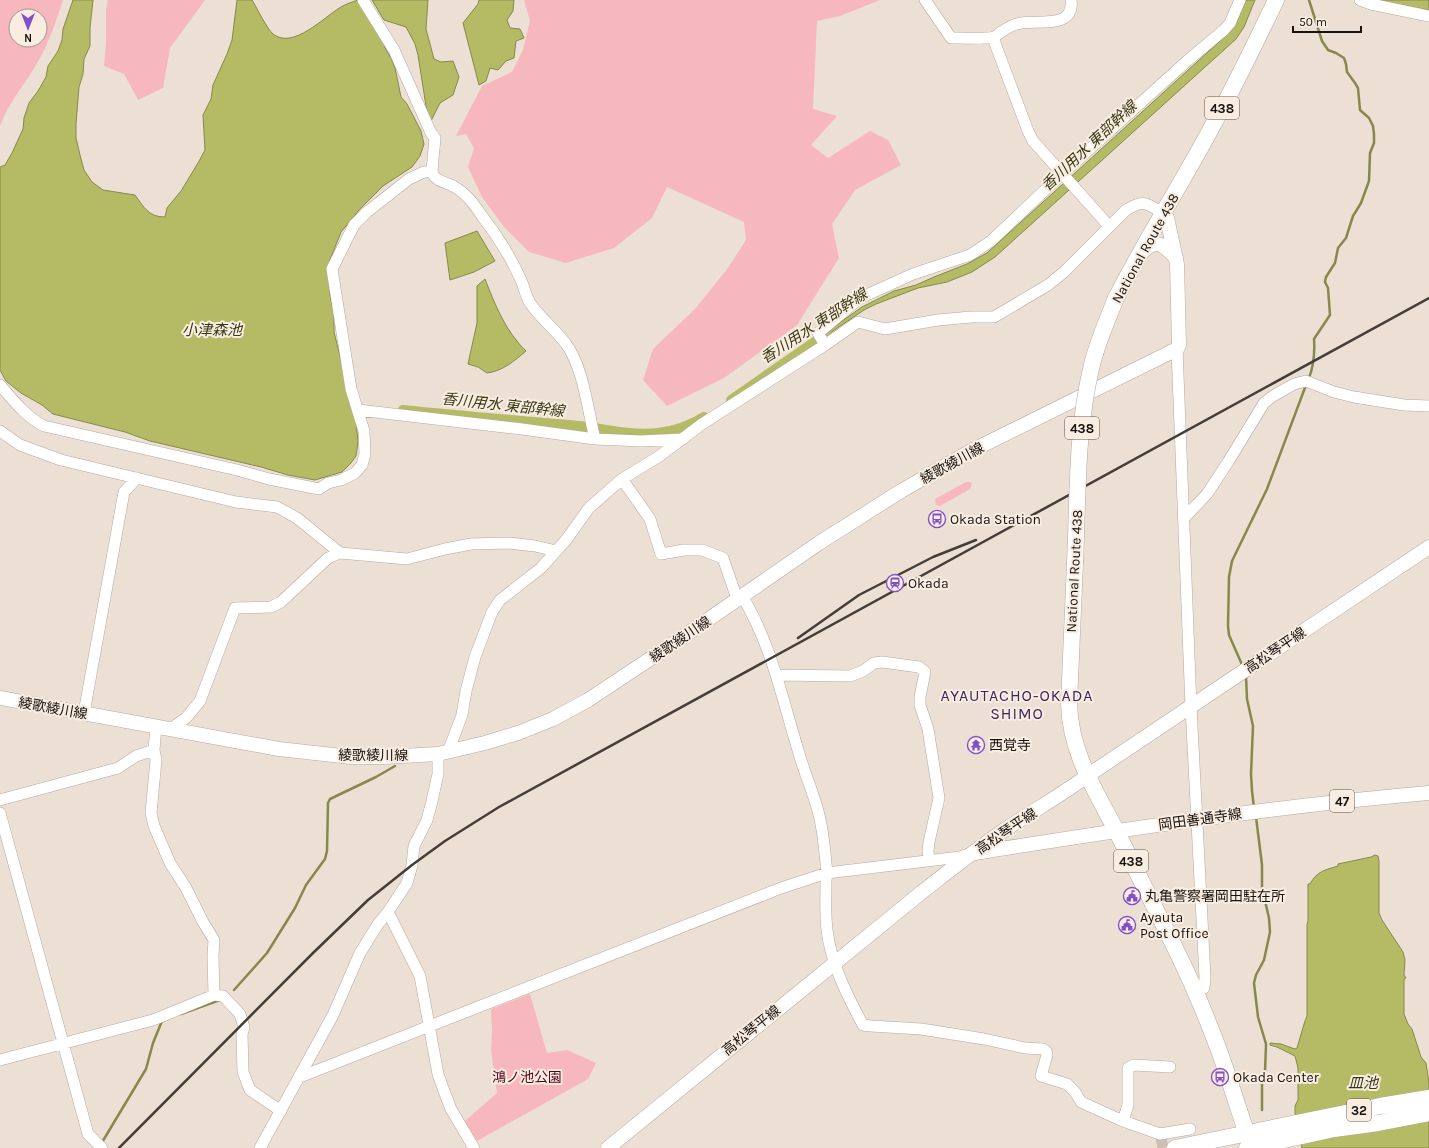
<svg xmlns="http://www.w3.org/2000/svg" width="1429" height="1148" viewBox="0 0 1429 1148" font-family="Karla,'Noto Sans JP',sans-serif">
<rect width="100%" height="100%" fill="#ecdfd4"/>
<path fill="#f6b8bd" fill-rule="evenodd" d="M 0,0 L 63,0 C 56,21 48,46 36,65 C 24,86 8,103 0,126 ZM 16,16 L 40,16 L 40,40 L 16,40 Z
M 108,0 L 205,0 L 170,48 L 163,88 L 138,100 L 124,74 L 104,66 L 106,43 L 106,9 Z
M 524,0 L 880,0 L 840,16 L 817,21 L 813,109 L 837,116 L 811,145 L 828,158 L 870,131 L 888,140 L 901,165 L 855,190 L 832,224 L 839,258 L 797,325 L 724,378 L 667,406 L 643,380 L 653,349 L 695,309 L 728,268 L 746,240 L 744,222 L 667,187 L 652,218 L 614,248 L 566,263 L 529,252 L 504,227 L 482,197 L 468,167 L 474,148 L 466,134 L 456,136 L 482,86 L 512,72 L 523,50 L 530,21 Z
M 966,482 L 971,482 L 972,484 L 970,489 L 940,506 L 936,505 L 935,499 Z
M 530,994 L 547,1053 L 567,1050 L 596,1063 L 588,1079 L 477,1141 L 465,1121 L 497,1093 L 491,1050 L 492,1030 L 491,1009 Z"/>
<path fill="#b5bb65" stroke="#86894b" d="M 73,0 L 93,0 L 90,28 L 90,46 L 84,59 L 83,74 L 79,87 L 76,124 L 76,138 L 80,155 L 84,170 L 92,182 L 103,190 L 135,195 C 144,207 148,217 165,217 L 167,208 L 181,191 L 198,163 L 205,150 L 203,115 L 211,99 L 213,85 L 227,54 L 232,40 L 237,0 L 252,0 C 257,8 267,29 273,34 C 293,50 324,17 341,7 C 346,4 352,2 358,0 L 382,32 L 385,48 L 391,58 L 395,68 L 401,97 L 407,104 L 421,131 L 424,144 L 420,156 L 412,167 L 383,186 L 360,209 L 341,232 L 330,260 L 330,295 L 334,315 L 334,332 L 356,421 L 358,442 L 356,456 L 351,463 L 342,472 L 315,480 L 288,475 L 261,467 L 150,441 L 125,432 L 53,414 L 42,405 L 21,393 L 6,381 L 0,370 L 0,167 L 5,165 L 12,153 L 23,129 L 24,118 L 29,103 L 38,91 L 46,77 L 48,66 L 58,51 L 62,40 L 63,29 Z
M 372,0 L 428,0 L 426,29 L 434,59 L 441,62 L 453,61 L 459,77 L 453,95 L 440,103 L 429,125 L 418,55 L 415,44 L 406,27 L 384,20 Z
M 479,0 L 514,0 L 513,11 L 507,20 L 510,28 L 520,29 L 524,38 L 516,41 L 514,58 L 506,61 L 498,70 L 490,68 L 486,81 L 479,85 L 463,23 L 478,4 Z
M 1246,0 L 1255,0 L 1244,27 L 1236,39 L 995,257 L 972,272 L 947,282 L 918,288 L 876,304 L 864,310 L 827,335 L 825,333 L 862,307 L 894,291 L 916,285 L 934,277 L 967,264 L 987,253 L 1230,32 L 1237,21 Z
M 1375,0 L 1429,0 L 1429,10 Z
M 477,231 L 495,261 L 474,272 L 450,280 L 445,243 Z
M 485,279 C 495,305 506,332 526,351 C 514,361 503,371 487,373 L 478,367 L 468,364 L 477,323 L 477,286 Z
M 1375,855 L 1378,856 L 1379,861 L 1379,913 L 1382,920 L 1403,952 L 1405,960 L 1404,975 L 1406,978 L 1404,979 L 1404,1014 L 1408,1024 L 1412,1029 L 1421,1057 L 1426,1063 L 1429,1083 L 1429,1148 L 1302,1148 L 1295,1113 L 1295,1106 L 1298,1100 L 1298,1068 L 1295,1056 L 1277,1047 L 1270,1045 L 1270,1043 L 1281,1044 L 1295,1049 L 1297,1048 L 1305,1021 L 1307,1016 L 1307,924 L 1308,921 L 1308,884 L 1310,884 C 1317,871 1325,870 1338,866 L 1338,864 L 1371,857 Z"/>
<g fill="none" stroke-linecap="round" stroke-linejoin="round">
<path stroke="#86894b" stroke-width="2.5" d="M 1309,0 L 1322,41 L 1328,50 L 1336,53 L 1344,58 L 1346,64 L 1347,72 L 1355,83 L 1358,88 L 1360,110 L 1369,118 L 1373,126 L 1374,134 L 1374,143 L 1370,153 L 1369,181 L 1361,203 L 1353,216 L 1346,238 L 1338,248 L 1335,263 L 1326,277 L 1325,282 L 1328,288 L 1330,315 L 1314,339 C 1315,354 1314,365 1309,378
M 1243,667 L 1229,635 L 1228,626 L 1229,577 L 1232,561 L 1267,489 L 1306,385
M 1246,676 L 1247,699 L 1253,726 L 1251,774 L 1252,791 L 1254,808
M 1256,817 L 1262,865 L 1262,888 L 1269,918 L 1270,932 L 1264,960 L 1256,975 L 1254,983 L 1258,1017 L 1266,1044 L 1265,1072 L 1262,1081 L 1262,1110
M 234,990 L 267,953 L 295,908 L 306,885 L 325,859 L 327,851 L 328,803 L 330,799 L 376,777 L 395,766
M 181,1014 L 220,1000
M 101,1144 L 146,1069 L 153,1043 L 162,1021 L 163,1021"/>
<path stroke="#b5bb65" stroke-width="10" d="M 731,400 L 826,334
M 403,410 C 461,416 520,421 579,426 C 605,429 632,436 658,433 C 675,431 690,426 704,417"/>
<path stroke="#ccc0b6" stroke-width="11" stroke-dasharray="11 5.5" stroke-linecap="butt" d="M 1161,1137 L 1163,1148"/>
<g stroke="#b5a99e" stroke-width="12">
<path id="minor" d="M 363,0 L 394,50 L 431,133 L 435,138 L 432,171 C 434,181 445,182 453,186 C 466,193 474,204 482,216 C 497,235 510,256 520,278 C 524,285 525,295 530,303 C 540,318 555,329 566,344 C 583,366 588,411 595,439
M 925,0 L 951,38 C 958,38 990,39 994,37 C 997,36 999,33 1001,32 C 1007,28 1014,24 1021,23 C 1038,20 1075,29 1071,0
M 1360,0 L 1371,4 L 1429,16
M 993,38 L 1028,131 L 1033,141 L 1109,226
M 825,345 L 818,333 L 860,298 L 913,274 L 970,255 L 991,241 L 1062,174 L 1187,61 L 1224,30 L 1230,23 L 1240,0
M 1177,349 L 1191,707 L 1205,977 L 1204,988 L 1195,993
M 0,385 C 13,400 26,417 44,426 L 237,470 L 269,479 L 319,489 L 328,483 L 341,480 L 355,473 L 362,465 L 365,454 L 364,431 L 351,389 L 332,269 L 354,225 L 367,212 L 409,179 L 424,172 L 432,171
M 358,410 L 522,429 L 595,439 L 641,441 L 683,439
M 0,431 L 20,445 L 61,460 L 236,502 L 277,507 L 297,518 L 340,553 L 407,559 L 445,549 L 471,544 L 509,543 L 535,546 L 556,551
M 622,479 L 650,519 L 661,554 L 684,550 L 702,550 L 723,558 L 735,593 L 739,598
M 1184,518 L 1207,494 L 1228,462 L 1264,403 L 1273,396 L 1294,384 L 1306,381 L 1334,392 L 1354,397 L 1404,405 L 1429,406
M 742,596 C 771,643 782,698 798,750 C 804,773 815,795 820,819 C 824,837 825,855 827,873 L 826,880 C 826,896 825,914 827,930 C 831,964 847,995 863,1025 L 871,1026 L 921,1029 L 984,1039 L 1025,1048 L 1043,1049 L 1046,1051 L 1047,1055 L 1041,1076 L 1067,1084 L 1075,1092 L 1081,1102 L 1123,1121 L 1160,1134 L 1190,1129
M 776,675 L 850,676 L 863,671 L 874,663 L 882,662 L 919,667 L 925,672 L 920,697 L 920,705 L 928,729 L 939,798 L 929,842 L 928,851 L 929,860
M 84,713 L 124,492 L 137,478
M 172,729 L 176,725 L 186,718 L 200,701 L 235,608 L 271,607 L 281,602 L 328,558 L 340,553
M 448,752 L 462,715 L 466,691 L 475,657 L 492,612 L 500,600 L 541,568 L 566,540 L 589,508 L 622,479 L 658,457 L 702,424 L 825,345 L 858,322 L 885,329 L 938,320 L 971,317 L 994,317 L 1048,285 L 1064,272 L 1126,210 C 1144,199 1146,203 1163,213
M 0,800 L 118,768 L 136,756 L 154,750
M 0,813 L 88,1134 L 102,1148
M 388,912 L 420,976 L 438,1074 L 444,1091 L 451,1109 L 474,1148
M 214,995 L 223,996 L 240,1014 L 244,1027 L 242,1034 L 243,1072 L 250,1090 L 281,1111
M 0,1060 L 153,1020 L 214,995 L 213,956 L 214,940 L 203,922 L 186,888 L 170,863 L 154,826 L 151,813 L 156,760 L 154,750 L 156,726
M 300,1077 L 781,888 L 827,873 L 960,857 L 969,854
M 1123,1121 L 1128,1105 L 1128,1068 L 1134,1065 L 1170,1067
M 260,1148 L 333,1015 L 360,953 L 378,924 L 388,912 L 407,883 L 412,865 L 414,846 L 427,820 L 432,801 L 438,774 L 438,754"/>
</g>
<g stroke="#b5a99e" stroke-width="15">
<path id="major" d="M 1139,255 C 1156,238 1161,242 1176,258
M 0,698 L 279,749 L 351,757 L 384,757 L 438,754 L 485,743 L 518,733 L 553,719 L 588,700 L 677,641 L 819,543 L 901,491 L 971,451 L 1177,349 L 1179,345 L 1177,264 L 1167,218 L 1163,213
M 975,853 C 1126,829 1277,806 1429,793
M 608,1148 L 922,892 C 949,871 975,850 1003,831 C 1031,812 1060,796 1087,776 L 1429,547"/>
</g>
<g stroke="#b5a99e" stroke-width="17">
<path id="highway" d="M 1116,298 C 1146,239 1182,183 1213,125 C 1236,84 1256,42 1276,0
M 1075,563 L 1069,703 C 1070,752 1095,790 1117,832 C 1137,873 1159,915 1179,956 C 1195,989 1209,1023 1221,1056 C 1232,1087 1241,1118 1252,1148
M 1175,1148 L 1380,1106 L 1429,1098
M 1247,1148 L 1334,1129 L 1378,1123 L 1429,1113"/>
</g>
<use href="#minor" stroke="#fff" stroke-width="11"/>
<use href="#major" stroke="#fff" stroke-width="14"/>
<use href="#highway" stroke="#fff" stroke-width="16"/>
<path stroke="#443e39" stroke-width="2.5" d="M 798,638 L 859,595 L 933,557 L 976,540
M 119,1148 L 313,953 L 368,900 L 412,865 L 445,841 L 499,807 L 1429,298"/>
<g stroke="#b5a99e" stroke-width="17" stroke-linecap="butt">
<path id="highway-bridge" d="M 1075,563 C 1078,499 1076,432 1091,369 C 1096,345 1107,321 1116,298"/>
</g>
<use href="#highway-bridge" stroke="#fff" stroke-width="16"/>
</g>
<defs>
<g id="bus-ring" transform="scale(0.9)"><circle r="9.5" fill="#f9ece1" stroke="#814fc7" stroke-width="1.5"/><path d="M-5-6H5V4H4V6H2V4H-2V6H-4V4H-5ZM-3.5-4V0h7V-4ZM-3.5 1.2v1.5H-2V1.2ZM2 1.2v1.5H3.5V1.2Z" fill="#814fc7"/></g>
<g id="station-ring" transform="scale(0.9)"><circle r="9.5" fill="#f9ece1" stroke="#814fc7" stroke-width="1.5"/><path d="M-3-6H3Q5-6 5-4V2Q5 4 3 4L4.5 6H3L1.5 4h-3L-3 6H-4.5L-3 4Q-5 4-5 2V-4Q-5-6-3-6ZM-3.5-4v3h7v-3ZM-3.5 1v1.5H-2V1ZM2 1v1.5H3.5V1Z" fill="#814fc7"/></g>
<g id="temple-ring" transform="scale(0.9)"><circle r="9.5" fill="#f9ece1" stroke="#814fc7" stroke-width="1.5"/><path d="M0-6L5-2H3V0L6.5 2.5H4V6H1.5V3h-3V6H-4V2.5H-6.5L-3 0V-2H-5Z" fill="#814fc7"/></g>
<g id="civic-ring" transform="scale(0.9)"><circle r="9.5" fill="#f9ece1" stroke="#814fc7" stroke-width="1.5"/><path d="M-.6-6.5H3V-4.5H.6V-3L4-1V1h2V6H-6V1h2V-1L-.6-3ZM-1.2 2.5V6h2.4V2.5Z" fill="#814fc7"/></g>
</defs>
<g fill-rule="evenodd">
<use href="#bus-ring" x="937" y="519"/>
<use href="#station-ring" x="895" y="583"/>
<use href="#temple-ring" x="976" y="745"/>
<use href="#civic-ring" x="1132" y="896"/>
<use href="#civic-ring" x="1127" y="925"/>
<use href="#bus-ring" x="1220" y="1077"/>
</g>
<g text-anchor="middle" stroke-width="4" stroke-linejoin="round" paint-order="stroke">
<g fill="#f9ece1" stroke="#5b544e" stroke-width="1">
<rect x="1205" y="97" width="34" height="22" rx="3"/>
<rect x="1065" y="417" width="34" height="22" rx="3"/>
<rect x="1330" y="790" width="24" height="22" rx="3"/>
<rect x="1114" y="850" width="34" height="22" rx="3"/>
<rect x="1347" y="1099" width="24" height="22" rx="3"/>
</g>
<g font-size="13" font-weight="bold" fill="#17130f">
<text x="1222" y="113">438</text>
<text x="1082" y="433">438</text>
<text x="1342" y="806">47</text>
<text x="1131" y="866">438</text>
<text x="1359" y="1115">32</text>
</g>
<g font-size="14" fill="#17130f" stroke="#f9ece1">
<text transform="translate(1145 248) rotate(-61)" y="5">National Route 438</text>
<text transform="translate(952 463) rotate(-29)" y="5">綾歌綾川線</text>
<text transform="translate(1074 571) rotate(-87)" y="5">National Route 438</text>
<text transform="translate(680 639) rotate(-34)" y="5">綾歌綾川線</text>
<text transform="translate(1275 650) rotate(-34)" y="5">高松琴平線</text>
<text transform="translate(53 708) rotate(10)" y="5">綾歌綾川線</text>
<text x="373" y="760">綾歌綾川線</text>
<text transform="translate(1200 819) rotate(-8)" y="5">岡田善通寺線</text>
<text transform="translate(1006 831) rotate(-34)" y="5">高松琴平線</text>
<text transform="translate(751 1030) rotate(-39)" y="5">高松琴平線</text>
</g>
<g font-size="14" fill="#17130f" stroke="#f9ece1" text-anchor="start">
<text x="950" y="524">Okada Station</text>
<text x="908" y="588">Okada</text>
<text x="989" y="750">西覚寺</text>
<text x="1145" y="901">丸亀警察署岡田駐在所</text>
<text x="1140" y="922">Ayauta<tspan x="1140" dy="16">Post Office</tspan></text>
<text x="1233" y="1082">Okada Center</text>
</g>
<g font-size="14" fill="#57041b" stroke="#f9ece1">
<text x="527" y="1082">鴻ノ池公園</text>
</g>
<g font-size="15" font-style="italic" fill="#383a15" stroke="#f9ece1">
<text transform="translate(1089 146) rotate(-43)" y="5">香川用水 東部幹線</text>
<text transform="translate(814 326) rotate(-33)" y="5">香川用水 東部幹線</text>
<text x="212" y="335">小津森池</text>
<text transform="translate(503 405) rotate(6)" y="5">香川用水 東部幹線</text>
<text x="1363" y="1088">皿池</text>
</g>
<g font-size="16" letter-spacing="1" fill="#3c255f" stroke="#f9ece1">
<text x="1017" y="701">AYAUTACHO-OKADA<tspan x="1017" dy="18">SHIMO</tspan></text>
</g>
</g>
<g transform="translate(28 28) rotate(180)"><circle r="19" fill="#f9ece1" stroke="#9f958d"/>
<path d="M0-3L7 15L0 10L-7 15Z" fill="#814fc7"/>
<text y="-6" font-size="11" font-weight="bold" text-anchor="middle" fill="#17130f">N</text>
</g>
<path d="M1293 26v6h68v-6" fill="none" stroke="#17130f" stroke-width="2"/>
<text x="1299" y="26" font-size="12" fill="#17130f" stroke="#f9ece1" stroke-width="3" paint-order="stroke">50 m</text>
</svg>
